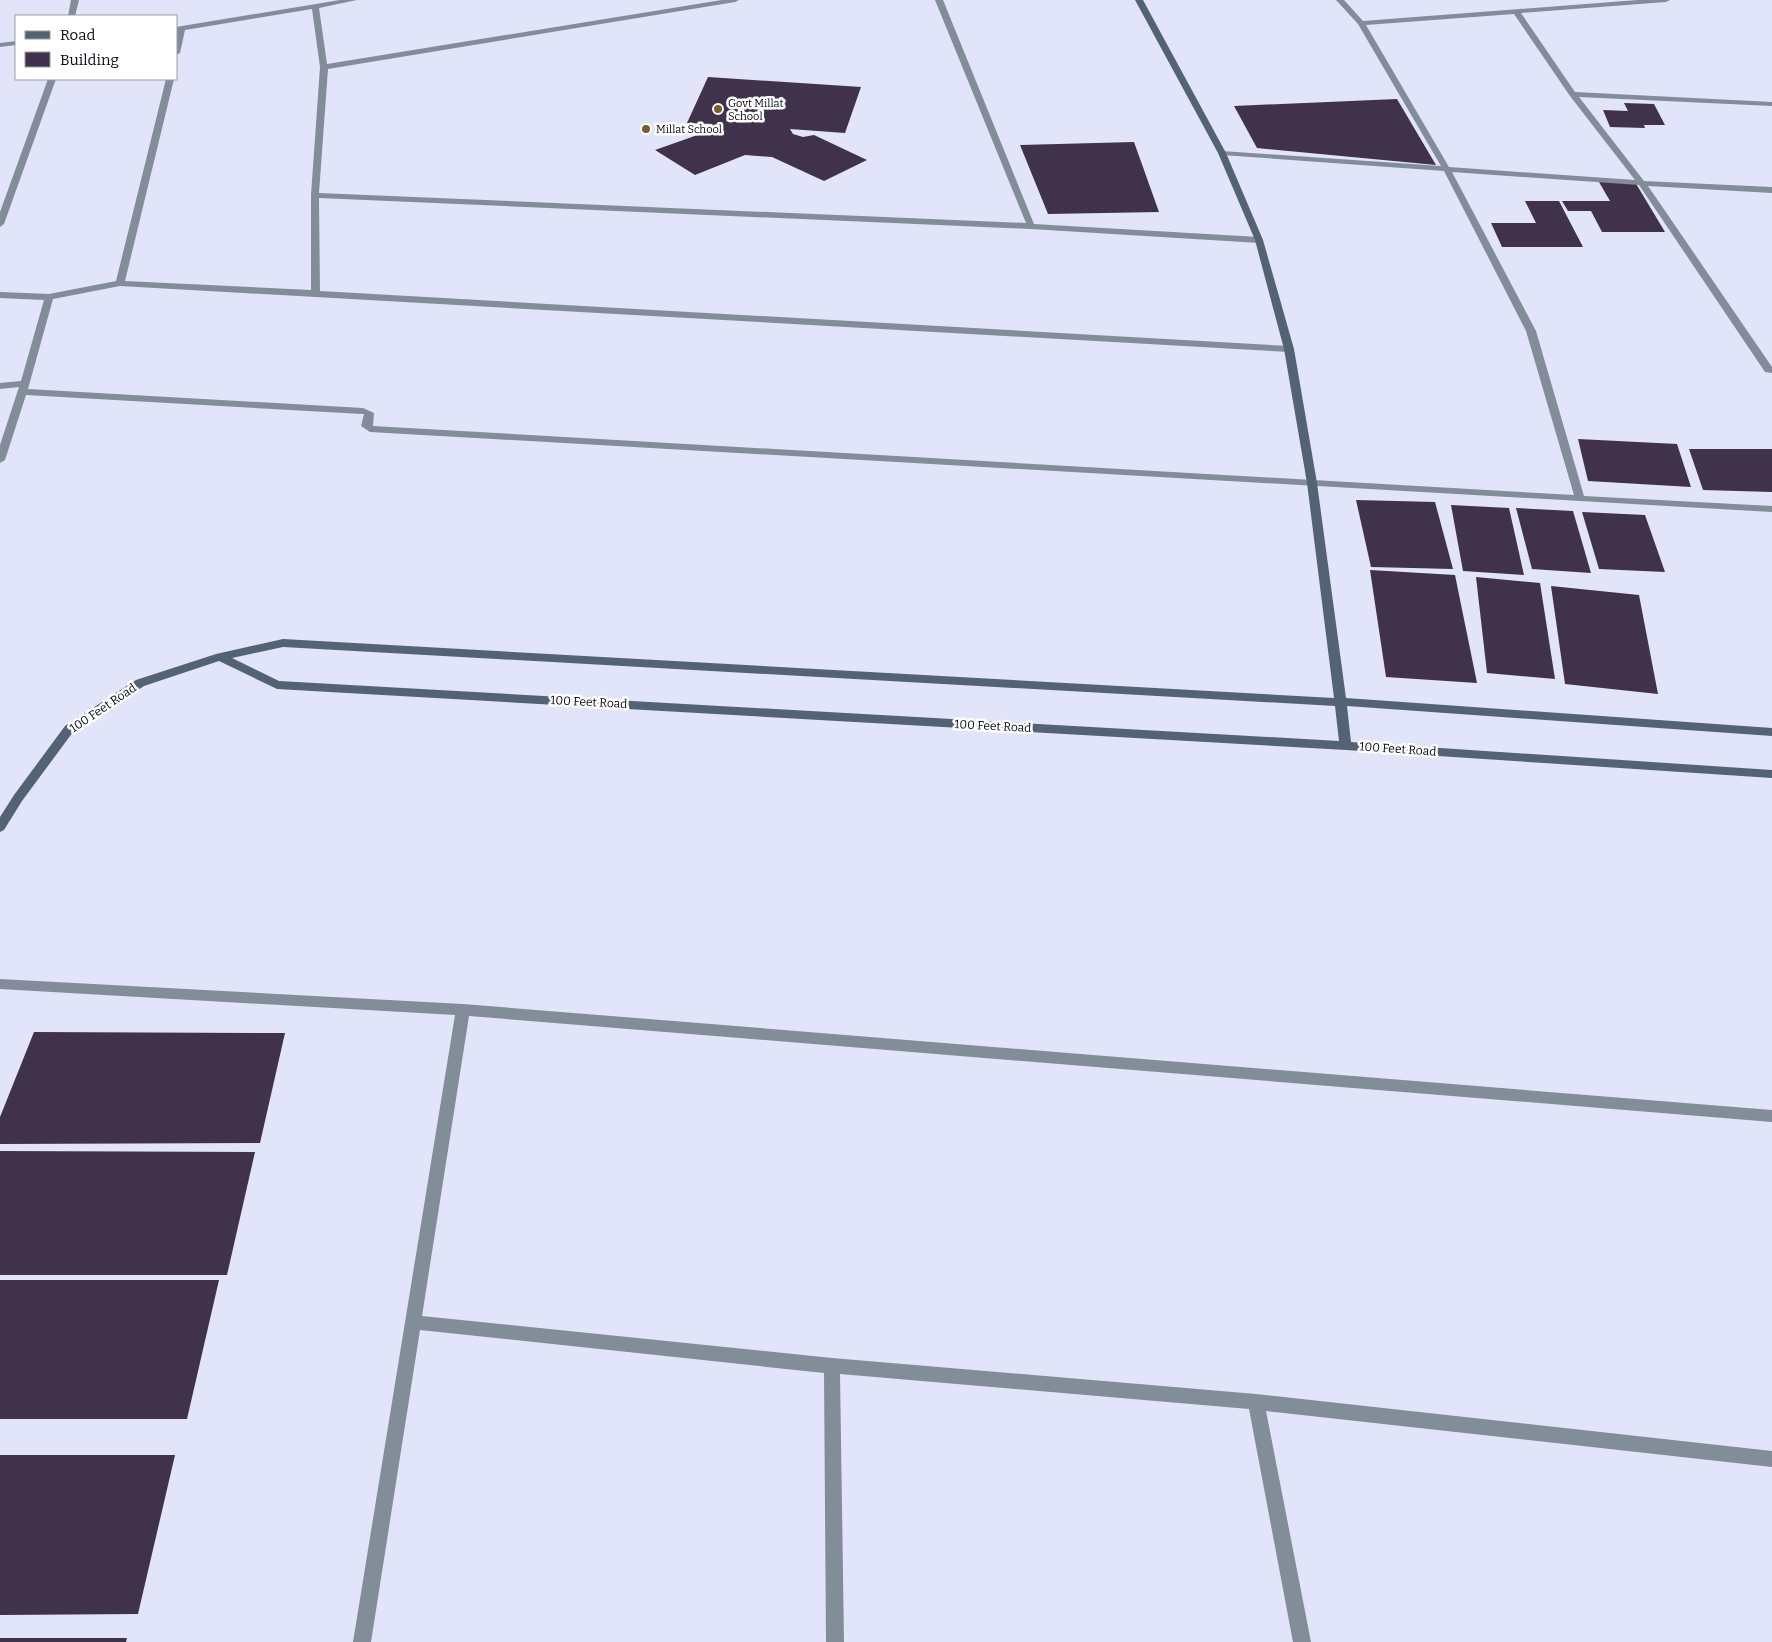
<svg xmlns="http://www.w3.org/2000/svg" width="1772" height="1642" viewBox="0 0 1772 1642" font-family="Bitter,serif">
<rect width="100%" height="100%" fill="#e2e4f9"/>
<path fill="#41324b" d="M 708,77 L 861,87 L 845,133 L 790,129 L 793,134 L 803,137 L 814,135 L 867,160 L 824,181 L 772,157 L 745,155 L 695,175 L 655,150 L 706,132 L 713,124 L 687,123 Z
M 1397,99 L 1436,165 L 1257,148 L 1234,106 Z
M 1624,103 L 1654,104 L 1665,125 L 1644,125 L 1645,128 L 1610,127 L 1603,110 L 1628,111 Z
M 1134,142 L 1159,212 L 1048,214 L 1020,145 Z
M 1599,182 L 1635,182 L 1665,232 L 1602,232 L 1591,211 L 1568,211 L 1562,201 L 1610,201 Z
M 1525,201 L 1559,201 L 1583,247 L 1502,247 L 1491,223 L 1536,223 Z
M 1578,439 L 1677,444 L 1691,487 L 1588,481 Z
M 1689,449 L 1772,449 L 1772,492 L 1703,490 Z
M 1356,500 L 1435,502 L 1453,569 L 1371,567 Z
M 1451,505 L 1509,508 L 1524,575 L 1463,571 Z
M 1516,508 L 1573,511 L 1591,573 L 1532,569 Z
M 1582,512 L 1645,515 L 1665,572 L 1599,569 Z
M 1370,570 L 1455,575 L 1477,683 L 1386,677 Z
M 1476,577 L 1540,583 L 1555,679 L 1487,673 Z
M 1551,586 L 1639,595 L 1658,694 L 1565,684 Z
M 34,1032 L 285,1033 L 260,1143 L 0,1144 L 0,1117 Z
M 0,1151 L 255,1152 L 227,1275 L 0,1275 Z
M 0,1280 L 219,1280 L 187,1419 L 0,1419 Z
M 0,1455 L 175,1455 L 138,1614 L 0,1615 Z
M 0,1638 L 127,1638 L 126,1642 L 0,1642 Z"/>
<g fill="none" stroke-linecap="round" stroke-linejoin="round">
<path fill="#828d99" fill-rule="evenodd" d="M 71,0 L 79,0 L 75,16 L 68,16 Z
M 340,0 L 357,0 L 319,8 L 327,64 L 722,0 L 739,0 L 735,2 L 328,69 L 319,193 L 1026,223 L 935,0 L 943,0 L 1034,224 L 1259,237 L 1263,240 L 1259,243 L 1031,229 L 319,198 L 320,291 L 1289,346 L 1294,349 L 1289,352 L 120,286 L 53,299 L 28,389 L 363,408 L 374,413 L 373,426 L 1574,495 L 1526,331 L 1444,171 L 1222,155 L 1218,153 L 1222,151 L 1441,166 L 1358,24 L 1336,0 L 1344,0 L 1363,21 L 1638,0 L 1670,0 L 1666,2 L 1521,13 L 1575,92 L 1772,102 L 1772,106 L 1579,97 L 1644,181 L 1772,187 L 1772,193 L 1648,186 L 1772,367 L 1772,373 L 1765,372 L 1639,185 L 1452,172 L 1536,331 L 1584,496 L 1772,506 L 1772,512 L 370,432 L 361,426 L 364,414 L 362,414 L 26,395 L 5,460 L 0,463 L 0,445 L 19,387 L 0,389 L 0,383 L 21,381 L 44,300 L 0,298 L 0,292 L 49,294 L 116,281 L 166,79 L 174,79 L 125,281 L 311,290 L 311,195 L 320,67 L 312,9 L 185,30 L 180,53 L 176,55 L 176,27 ZM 1514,14 L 1570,96 L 1635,180 L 1449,167 L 1366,25 Z
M 16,41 L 16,45 L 0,47 L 0,43 Z
M 48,79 L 56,79 L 4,224 L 0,227 L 0,212 Z
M 0,979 L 463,1004 L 1772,1110 L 1772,1122 L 469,1016 L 422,1316 L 832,1358 L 1256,1394 L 1772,1451 L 1772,1467 L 1266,1411 L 1311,1642 L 1293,1642 L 1249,1409 L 840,1374 L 844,1642 L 826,1642 L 824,1373 L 420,1330 L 371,1642 L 353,1642 L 455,1015 L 0,989 Z"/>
<path fill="#536374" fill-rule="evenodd" d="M 1135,0 L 1143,0 L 1226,153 L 1263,240 L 1294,349 L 1317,483 L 1346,698 L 1772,728 L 1772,736 L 1347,706 L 1351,742 L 1772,770 L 1772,778 L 1346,750 L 277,689 L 219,661 L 144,686 L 73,732 L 22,801 L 4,830 L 0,832 L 0,817 L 14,795 L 65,726 L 136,680 L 216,654 L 283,639 L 1334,698 L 1307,483 L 1284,349 L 1255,240 L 1218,153 ZM 283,647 L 1335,706 L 1339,741 L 279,681 L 232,658 Z"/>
</g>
<g fill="#775e2f" stroke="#fff" stroke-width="2">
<circle cx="718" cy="109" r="5"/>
<circle cx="646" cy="129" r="5"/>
</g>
<g text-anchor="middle" stroke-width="5" stroke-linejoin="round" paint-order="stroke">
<g font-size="11" fill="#090a15" stroke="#fff" text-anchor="start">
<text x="728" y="107">Govt Millat<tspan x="728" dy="13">School</tspan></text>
<text x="656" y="133">Millat School</text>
</g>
<g font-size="12" fill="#090a15" stroke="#fff">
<text transform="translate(589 702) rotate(3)" y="4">100 Feet Road</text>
<text transform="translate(103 708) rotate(-34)" y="4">100 Feet Road</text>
<text transform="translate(993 726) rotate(3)" y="4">100 Feet Road</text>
<text transform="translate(1398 749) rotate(4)" y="4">100 Feet Road</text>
</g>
</g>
<rect x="15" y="15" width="162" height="65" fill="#ffffff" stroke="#9d9da1"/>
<rect x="25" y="31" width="25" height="8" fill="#536374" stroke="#9d9da1"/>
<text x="60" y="40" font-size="15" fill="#090a15">Road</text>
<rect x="25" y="52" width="25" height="15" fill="#41324b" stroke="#9d9da1"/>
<text x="60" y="65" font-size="15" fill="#090a15">Building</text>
</svg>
